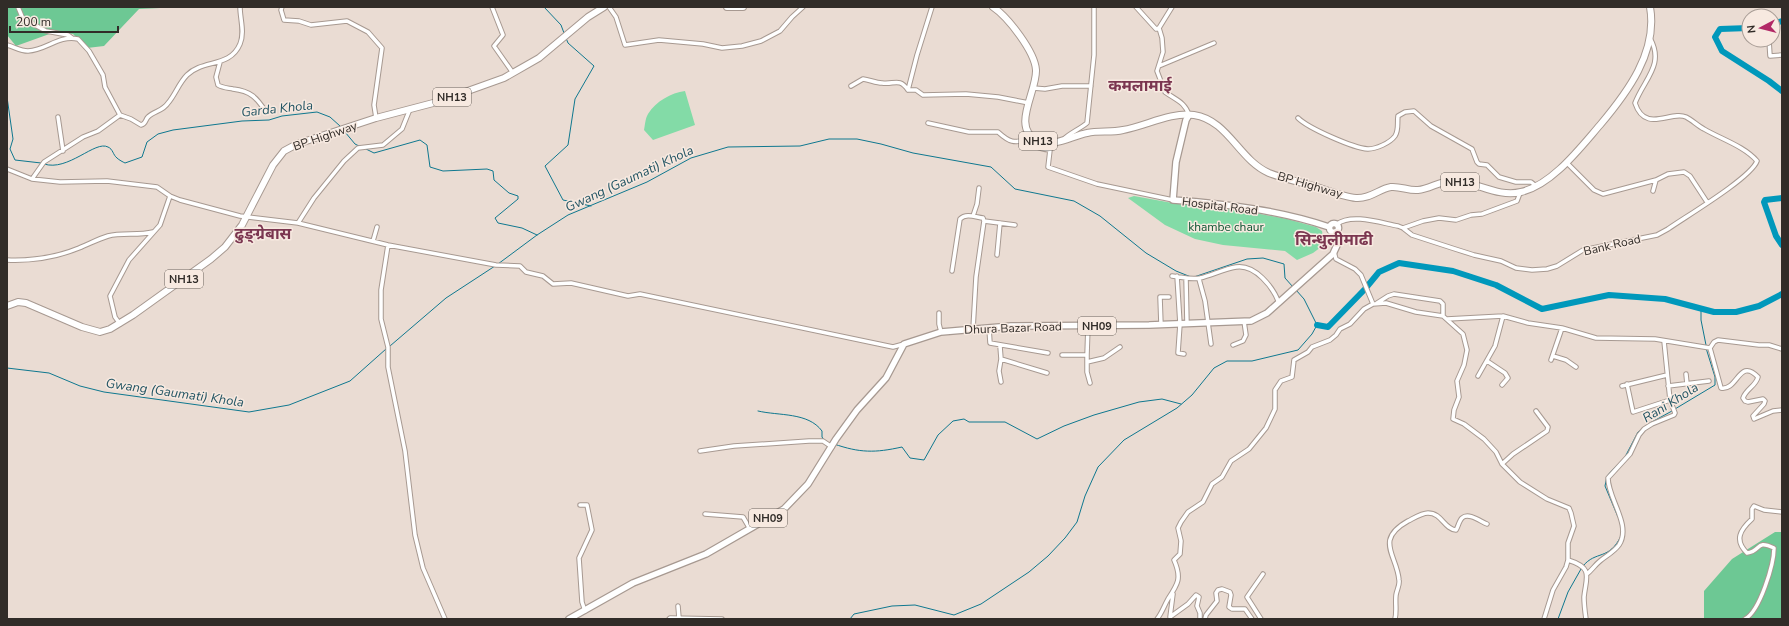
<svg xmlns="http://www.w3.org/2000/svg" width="1789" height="626" viewBox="0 0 1789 626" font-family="'Nunito Sans','Noto Sans Devanagari',sans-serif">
<rect width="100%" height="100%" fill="#eadcd3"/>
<path fill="#83dba7" d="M 685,91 L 695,125 L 653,140 L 644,130 C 645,126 645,119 648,114 C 656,101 671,93 685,91 Z
M 1134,196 L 1178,204 L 1234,209 L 1287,219 L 1316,227 L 1322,231 L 1323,237 L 1321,247 L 1313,253 L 1297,260 L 1285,251 L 1223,245 L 1195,239 L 1165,225 L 1128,198 Z"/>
<path fill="#6dc894" d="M 7,7 L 159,7 L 160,8 L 139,9 L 104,46 L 87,48 L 73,34 L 55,32 L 16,46 L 7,35 Z
M 1775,532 L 1782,532 L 1782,619 L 1704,619 L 1704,591 L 1732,559 Z"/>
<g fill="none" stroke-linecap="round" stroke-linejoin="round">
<path stroke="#0f788f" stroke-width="1" d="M 544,7 L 561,25 L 564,33
M 566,38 L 568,43 L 594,66 L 575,99 L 568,145 L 545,166 L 563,200 L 591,206
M 7,97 L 13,139 L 10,149 L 15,160 L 41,163
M 345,132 L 355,144 L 359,146
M 364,148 L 374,153 L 420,140 L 427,145 L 430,167 L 443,171 L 487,169 L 493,171 L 494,180 L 509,193 L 518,196 L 518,199 L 495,218 L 498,223 L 522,228 L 537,235
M 44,164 C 68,172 95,140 108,147 C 113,149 113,155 117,158 C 119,160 123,162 125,163 L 142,157 L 147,142 L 158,134 L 173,130 L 242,121 L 269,120 L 282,116 L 317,112 L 330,117 L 340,126
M 498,264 L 537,235 L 568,215 L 647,182 L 691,158 L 728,147 L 800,146 L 829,139 L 857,139 L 881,144 L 913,153 L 991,167 L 1015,189 L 1074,201 L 1100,216 L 1146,253 L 1176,271 L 1191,277
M 1194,277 L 1247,259 L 1263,258 L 1284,264 L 1285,278 L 1293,287
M 1701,308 L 1701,320 L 1706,345
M 390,346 L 446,298 L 495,266
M 7,368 L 49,373 L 80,386 L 104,392 L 249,412 L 289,405 L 350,381 L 386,349
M 1675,409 L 1715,385 L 1715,377 L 1706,348
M 758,411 C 779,416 808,412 822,431 L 822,437 L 824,440
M 1650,423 L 1672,411
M 834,444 C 860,453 875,453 902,447 L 910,458 L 924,460 L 938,435 L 953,421 L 964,419 L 969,422 L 1005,422 L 1037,439 L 1064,426 L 1094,415 L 1139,402 L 1162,399 L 1181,404
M 1625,457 L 1638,432 L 1641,430
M 1617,465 L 1607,476 L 1605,486 L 1618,517
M 1583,566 C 1596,550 1609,561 1621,536
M 850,619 L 854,614 L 892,606 L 915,605 L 954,615 L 981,604 L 1029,572 L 1048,556 L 1065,538 L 1077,522 L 1085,496 L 1098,467 L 1124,440 L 1177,408 L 1192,395 L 1214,368 L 1227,361 L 1252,361 L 1298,350 L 1312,334 L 1317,325 L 1304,299 L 1296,290
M 1558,619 L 1568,592 L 1581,569"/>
<path stroke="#0098bb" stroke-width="6" d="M 1773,24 L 1782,21
M 1749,28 L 1720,29 L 1715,37 L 1722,51 L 1769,81 L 1782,91
M 1782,198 L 1765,200 L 1764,202 L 1776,236 L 1782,245
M 1317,325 L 1328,327 L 1365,289 L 1379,272 L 1399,263 L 1453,271 L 1496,285 L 1542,309 L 1609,295 L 1665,299 L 1714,312 L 1736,312 L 1759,306 L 1782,294"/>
<g stroke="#a79991" stroke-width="5.5">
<path id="minor" d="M 18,7 L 23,19 L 28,23 L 33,24 L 46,31 L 68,35 L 72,38
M 282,7 L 281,10 L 284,20 L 299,21 L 311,25 L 347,21 L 368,32 L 382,48 L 374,105 L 376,118
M 492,7 L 503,35 L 494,46 L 513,73
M 609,7 L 616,17 L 625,45 L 659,40 L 703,44 L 722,48 L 742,46 L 761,41 L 780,31 L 792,17 L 803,7
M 1136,7 L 1156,29 L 1159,28
M 1172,7 L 1159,28 L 1162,38 L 1163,52 L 1157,71 L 1165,92 C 1176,100 1185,102 1189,115
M 1769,40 L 1770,56 L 1782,55
M 7,45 C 15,47 20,51 28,51 C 47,50 58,35 78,39 L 89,51 L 103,75 L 105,87 L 120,115
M 220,62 L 216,77 L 218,85 C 223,88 228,88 233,89 C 251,91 257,98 266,112
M 1159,66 L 1214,43
M 851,86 L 863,79 C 870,80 876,83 882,83 C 894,85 899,77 908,90
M 1033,88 L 1045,89 L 1062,86 L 1091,86
M 908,90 L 916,90 L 923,95 L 966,94 L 998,97 L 1029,103
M 908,90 L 917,55 L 932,7
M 58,117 L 63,151
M 1298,118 C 1308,128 1353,148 1368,149 C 1376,149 1390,143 1395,136 C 1399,130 1397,123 1398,116 L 1405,112 L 1414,111 L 1431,126 L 1472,149 L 1477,162 L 1479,164 L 1487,165 L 1499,177 L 1516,182 L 1531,182 L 1536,186
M 928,123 L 969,132 L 998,132 C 1009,142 1014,144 1029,139
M 1028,134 C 1030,146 1039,149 1050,150 L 1048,167 L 1097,184 L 1173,200
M 1065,138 C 1069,134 1081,128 1087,123 L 1094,55 L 1094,7
M 1566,162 L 1594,190 L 1603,194 L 1656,180
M 7,169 L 32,179
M 1653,191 L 1656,180 L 1668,174 L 1684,172 L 1690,176 L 1707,202
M 170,196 L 180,200 L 240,216 L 298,223 L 388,245 L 496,265 L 520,266 L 526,272 L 543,276 L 553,284 L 571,283 L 628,296 L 640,294 L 893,347 L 904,344
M 973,216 L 977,204 L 979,188
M 298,223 L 314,198 L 344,161 L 358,148 L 383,145 L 402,129 L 410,109
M 1337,224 C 1352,213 1381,223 1398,226 L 1403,228 L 1412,235 L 1452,248 L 1474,255 L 1501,261 L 1516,268 L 1532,270 L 1547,269 L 1557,266 L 1583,250 L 1657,235 L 1668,229 C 1685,217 1751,178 1757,161 C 1744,146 1721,139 1704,129 C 1698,126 1692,120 1686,117 C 1671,110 1645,134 1635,103 C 1644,79 1665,65 1650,38
M 1403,228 L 1423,221 L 1439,218 L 1456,220 L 1471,215 L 1482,214 L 1517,201 L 1520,193
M 373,241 L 377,227
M 388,245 L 381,290 L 381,319 L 388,347 L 388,367 L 405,451 L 415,535 L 423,568 L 445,619
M 1334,252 L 1336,259 L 1355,269 L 1361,275 L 1373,304
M 997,255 L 1000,223
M 7,260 C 31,261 57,257 79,248 C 89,244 98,239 108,236 C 122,232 138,236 153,232
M 952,271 L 960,219 C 966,213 975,217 983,218 L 984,221 L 1015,225
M 1172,276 C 1182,277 1191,280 1200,278 C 1212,275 1224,269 1236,267 C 1255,264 1273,287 1279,303
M 1177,276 L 1180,324 L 1178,353 L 1184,354
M 1186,278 L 1187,324
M 1199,279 L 1205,301 L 1211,344
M 1377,303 L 1388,296 L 1394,294 L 1440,301 L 1443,304 L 1443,316
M 939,313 L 939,324 L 941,332
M 1447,319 L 1503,316 L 1528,323 L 1562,328 L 1596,338 L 1655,339 L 1710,348
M 120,324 L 115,317 L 110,296 L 129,260 L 160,225 L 170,196 L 157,187 L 107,181 L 60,182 L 32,179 L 44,162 L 83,137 L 98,131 L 120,115 L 131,119 L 141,125 C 146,124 145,120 148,117 C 154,111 163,111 168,103 C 175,95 179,83 187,75 C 203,59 230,68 240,44 C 245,32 240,19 240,7
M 1161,325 L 1160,297 L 1169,297
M 989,328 L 990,343 L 1048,353
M 973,329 L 976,277 L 984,221
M 1233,345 L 1243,341 L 1246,335 L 1244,321
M 1000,346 L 1001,359 L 1047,373
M 1782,349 L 1769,345 L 1759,345 L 1718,340 L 1714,342 L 1710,348 L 1721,388 C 1738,391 1739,357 1758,377 C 1756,386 1746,389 1743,398 L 1745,401 L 1748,402 L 1763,399 L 1765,401 L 1764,404 L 1753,416 L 1754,419 L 1773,411 L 1782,410
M 1062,355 L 1087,355 L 1088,326
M 1087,355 L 1087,372 L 1090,383
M 1553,356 L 1566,360 L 1576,367
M 1551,360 L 1562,328
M 1487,361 L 1505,373 L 1508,378 L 1502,385
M 1087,362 L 1104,358 L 1120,347
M 1686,374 L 1687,384
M 1478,376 L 1495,346 L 1503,316
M 1001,382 L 999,371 L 1001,359
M 1627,384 L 1633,412 L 1670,400
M 1622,386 L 1667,375
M 1668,386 L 1709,381
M 700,451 L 734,446 L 809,441 L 823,441 L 832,447
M 1502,464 L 1513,454 L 1547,431 L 1548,427 L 1536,411
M 580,505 L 587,505 L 592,530 L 579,558 L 582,602 L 585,611
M 705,514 L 743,517 L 750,529
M 1587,574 C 1592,570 1595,565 1600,561 C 1606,556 1614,552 1619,545 C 1632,525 1608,499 1608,478 L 1630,454 L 1639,435 L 1644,429 L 1652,424 L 1674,415 L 1675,413 L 1670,400 L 1664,341
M 1173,594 L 1170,617 L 1188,604 L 1196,595 L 1199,597 L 1197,606 L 1200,613 L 1200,619
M 678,606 L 679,618
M 669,619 L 670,618 L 722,619
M 1157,619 C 1162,613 1164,606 1168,599 C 1178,584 1182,578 1174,560 L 1180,554 L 1181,541 L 1178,528 L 1181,522 L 1188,512 L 1203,502 L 1212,484 L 1222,477 L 1231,461 L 1249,449 L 1266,428 L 1275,409 L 1275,390 L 1281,381 L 1292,377 L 1294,360 L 1308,352 L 1312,347 L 1330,340 L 1336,335 L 1340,329 L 1350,324 L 1364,309 L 1373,304 L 1386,303 L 1416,312 L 1443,316 L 1463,334 L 1467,350 L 1464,365 L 1457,381 L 1459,397 L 1454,410 L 1453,419 L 1464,424 L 1484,439 L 1496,452 L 1502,464 L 1520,482 L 1547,499 L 1569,508 L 1571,513 L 1574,526 L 1568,543 L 1568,560 C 1594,568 1586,577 1584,597 C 1584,604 1585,612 1586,619
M 1205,619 L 1206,615 L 1217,601 L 1216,593 L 1218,590 L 1222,589 L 1230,592 L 1231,595 L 1229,607 L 1232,609 L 1245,609 L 1252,619
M 1261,619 L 1247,597 L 1263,574
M 1395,619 C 1397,611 1395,603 1396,595 C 1397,589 1400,585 1399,580 C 1397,555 1374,540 1408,521 C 1414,518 1422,513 1428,513 C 1442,513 1444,529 1456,530 C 1458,527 1459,521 1462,518 C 1469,512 1481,522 1487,524
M 1544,619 L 1553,590 L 1566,567 L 1568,560
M 1745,619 C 1760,611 1774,564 1774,548 C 1755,539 1762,551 1747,553 C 1734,540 1740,530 1752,519 L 1752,509 L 1754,506 L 1764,510 L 1782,512"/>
</g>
<g stroke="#a79991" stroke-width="8">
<path id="primary" d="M 1189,115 L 1186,120 L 1176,162 L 1173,200 C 1226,204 1279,210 1329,227
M1329.5 228a4.5 4.5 0 1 1 9 0a4.5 4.5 0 1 1-9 0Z
M 569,619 L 633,583 L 706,554 L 784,509 L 808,484 L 836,439 L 857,410 L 886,378 L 904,344 L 941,332 L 1011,326 L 1149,325 L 1251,321 L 1267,313 L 1333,254 L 1338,243 L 1335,232"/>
</g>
<g stroke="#a79991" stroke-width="8">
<path id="trunk" d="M 727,7 L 743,7
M 993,7 C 1008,17 1035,52 1036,70 C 1037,92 1010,128 1038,141 C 1052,148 1072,136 1087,133 C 1099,130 1111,133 1123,130 C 1146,126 1170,112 1194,115 C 1228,120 1239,160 1269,173 C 1284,179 1301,182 1317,187 C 1329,191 1344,197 1356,198 C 1370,199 1379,189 1391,187 C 1400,186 1409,191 1418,190 C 1430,189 1441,180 1453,181 C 1476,181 1497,198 1521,192 C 1552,185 1580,148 1600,125 C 1627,93 1658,52 1650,7
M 7,306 L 18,302 L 26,303 L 82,327 L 100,332 L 110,329 L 133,315 L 211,259 L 225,247 L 242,225 L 273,165 L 284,151 L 297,144 L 376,118 L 437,102 L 504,78 L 539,58 L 588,17 L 604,7"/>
</g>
<use href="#minor" stroke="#fff" stroke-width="3.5"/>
<use href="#primary" stroke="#fff" stroke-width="5.5"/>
<use href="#trunk" stroke="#fff" stroke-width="6"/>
</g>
<g text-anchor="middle" stroke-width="3" stroke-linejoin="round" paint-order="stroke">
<g fill="#f7e9e0" stroke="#6c655f" stroke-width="1">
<rect x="433" y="88" width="38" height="18" rx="3"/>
<rect x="1019" y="132" width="38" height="18" rx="3"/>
<rect x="1441" y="173" width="38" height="18" rx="3"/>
<rect x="165" y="270" width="38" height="18" rx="3"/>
<rect x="1078" y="317" width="38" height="18" rx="3"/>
<rect x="749" y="509" width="38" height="18" rx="3"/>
</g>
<g font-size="11" font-weight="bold" fill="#312c28">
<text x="452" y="101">NH13</text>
<text x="1038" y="145">NH13</text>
<text x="1460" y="186">NH13</text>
<text x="184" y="283">NH13</text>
<text x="1097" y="330">NH09</text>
<text x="768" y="522">NH09</text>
</g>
<g font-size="12" fill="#312c28" stroke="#f7e9e0">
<text transform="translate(325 136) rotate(-19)" y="4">BP Highway</text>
<text transform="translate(1310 185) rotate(16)" y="4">BP Highway</text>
<text transform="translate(1220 206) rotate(7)" y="4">Hospital Road</text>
<text transform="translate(1612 245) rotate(-13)" y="4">Bank Road</text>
<text transform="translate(1013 328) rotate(-2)" y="4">Dhura Bazar Road</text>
</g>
<g font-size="12" fill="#0c5432" stroke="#f7e9e0">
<text x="1226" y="231">khambe chaur</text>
</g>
<g font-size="13" font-style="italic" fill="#225463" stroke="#f7e9e0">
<text transform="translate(277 108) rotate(-6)" y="5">Garda Khola</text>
<text transform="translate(629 178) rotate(-25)" y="5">Gwang (Gaumati) Khola</text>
<text transform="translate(175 392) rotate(8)" y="5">Gwang (Gaumati) Khola</text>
<text transform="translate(1670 402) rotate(-32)" y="5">Rani Khola</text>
</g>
<g font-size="16" font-weight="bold" fill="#7b3650" stroke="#f7e9e0">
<text x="1140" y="91">कमलामाई</text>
<text x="263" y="239">ढुङ्ग्रेबास</text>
<text x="1334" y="245">सिन्धुलीमाढी</text>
</g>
</g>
<rect width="1789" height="626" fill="none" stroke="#312c28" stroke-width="16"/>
<g transform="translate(1761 28) rotate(263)"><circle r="19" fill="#f7e9e0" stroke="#a89d96"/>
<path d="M0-3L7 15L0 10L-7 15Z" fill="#b22866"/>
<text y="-6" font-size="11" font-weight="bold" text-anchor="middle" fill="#312c28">N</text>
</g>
<path d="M10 26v6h108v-6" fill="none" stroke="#312c28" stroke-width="2"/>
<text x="16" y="26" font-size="12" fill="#312c28" stroke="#f7e9e0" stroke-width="3" paint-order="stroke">200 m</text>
</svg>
